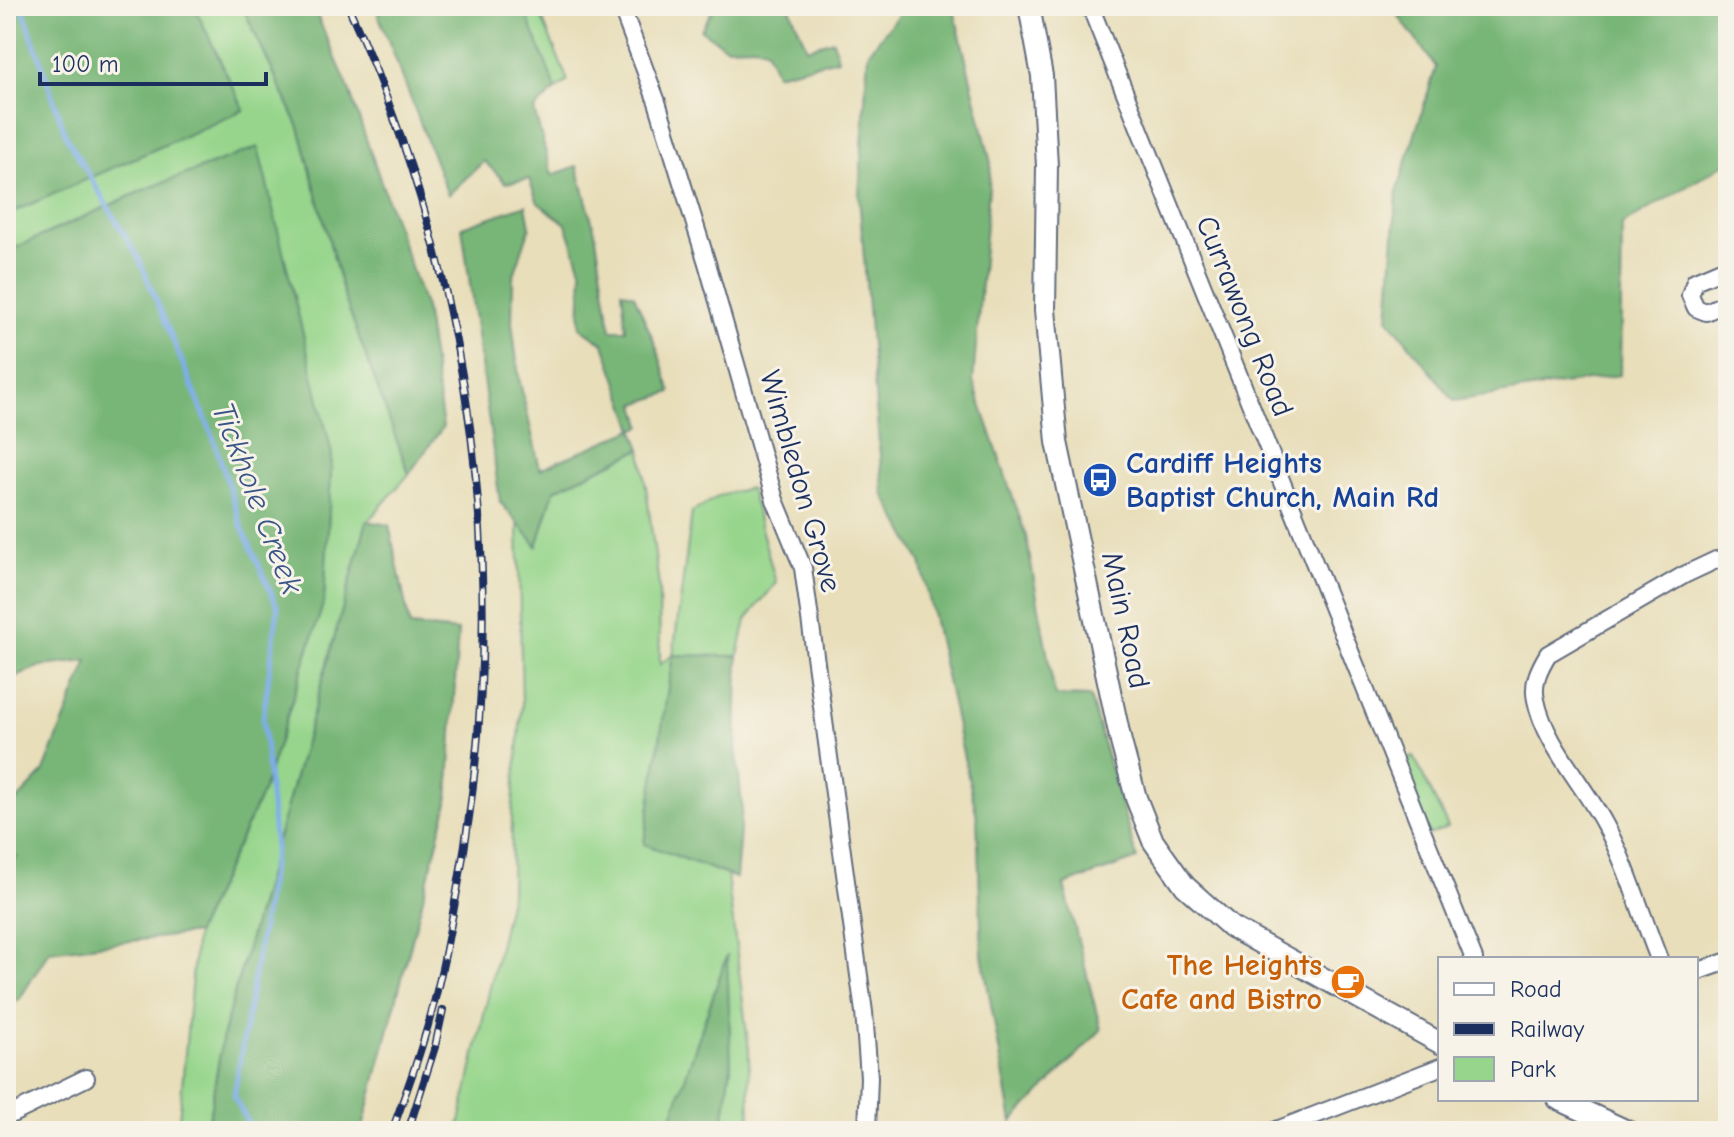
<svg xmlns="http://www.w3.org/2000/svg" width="1734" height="1137" viewBox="0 0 1734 1137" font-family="'Comic Neue',sans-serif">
<rect width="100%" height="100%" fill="#f7f3e8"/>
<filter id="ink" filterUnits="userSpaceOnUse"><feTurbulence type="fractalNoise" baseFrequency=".0125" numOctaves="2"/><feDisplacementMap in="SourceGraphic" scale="16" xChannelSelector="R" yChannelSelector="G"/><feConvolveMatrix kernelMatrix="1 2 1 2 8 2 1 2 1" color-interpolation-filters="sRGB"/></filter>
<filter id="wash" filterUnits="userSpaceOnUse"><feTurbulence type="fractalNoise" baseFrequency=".006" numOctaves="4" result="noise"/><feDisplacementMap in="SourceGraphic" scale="32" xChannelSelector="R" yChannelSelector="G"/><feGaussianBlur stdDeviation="1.8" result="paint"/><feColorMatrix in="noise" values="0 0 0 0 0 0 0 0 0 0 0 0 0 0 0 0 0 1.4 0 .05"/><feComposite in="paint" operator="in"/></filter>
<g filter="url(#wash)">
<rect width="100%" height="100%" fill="#e8deba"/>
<path fill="#96d58b" stroke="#588274" stroke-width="2" d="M 194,6 L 242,6 L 299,127 L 344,296 L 409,474 L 367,522 L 223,1034 L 207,1131 L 178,1131 L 196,933 L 263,791 L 324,601 L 332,454 L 146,189 L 6,252 L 6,215 L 243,110 Z
M 523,6 L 537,6 L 568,81 L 556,89 Z
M 641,449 L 659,586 L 660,664 L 673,655 L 692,512 L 721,495 L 750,488 L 776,583 L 746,620 L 738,656 L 673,656 L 644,843 L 727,875 L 749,1050 L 750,1131 L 722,1131 L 731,1066 L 726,958 L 667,1131 L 458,1131 L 511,893 L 512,813 L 522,705 L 518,523 L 537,546 L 554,490 Z
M 1414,757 L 1448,827 L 1429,835 L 1398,762 Z"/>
<path fill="#78b677" stroke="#4a726a" stroke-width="2" d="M 6,6 L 194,6 L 244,110 L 6,215 Z
M 242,6 L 313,6 L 347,84 L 425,308 L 443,427 L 409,474 L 344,296 L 299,127 Z
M 375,6 L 523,6 L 556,89 L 534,110 L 552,175 L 577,166 L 595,232 L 611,330 L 626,330 L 622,291 L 634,295 L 656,346 L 671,392 L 636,404 L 642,426 L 634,430 L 641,449 L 554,490 L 537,546 L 500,502 L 462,227 L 526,205 L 530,227 L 513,278 L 512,323 L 519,378 L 540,469 L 634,429 L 604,344 L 580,327 L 582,272 L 566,224 L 538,203 L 529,179 L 506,183 L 484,161 L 448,195 Z
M 715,6 L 789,6 L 807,48 L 833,40 L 838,59 L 776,74 L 766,49 L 755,46 L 726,47 L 701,30 Z
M 900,6 L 953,6 L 991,163 L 973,381 L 1026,536 L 1055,696 L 1090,697 L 1137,859 L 1064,885 L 1101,1030 L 1012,1122 L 982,954 L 977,817 L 921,562 L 883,493 L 859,196 L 868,53 L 902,10 Z
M 1391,6 L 1728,6 L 1728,162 L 1622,225 L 1620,375 L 1454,401 L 1388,318 L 1397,192 L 1436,67 Z
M 258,147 L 332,454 L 324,601 L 263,791 L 196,933 L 49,951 L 19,1000 L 6,1008 L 6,864 L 17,857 L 6,851 L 6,812 L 43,773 L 88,661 L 41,666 L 6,680 L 6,252 L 146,189 Z
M 367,521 L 389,525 L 410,626 L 458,631 L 448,802 L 362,1131 L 207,1131 L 223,1034 Z
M 673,655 L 738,656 L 736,747 L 742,806 L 736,878 L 644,844 Z
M 727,955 L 731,1066 L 722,1131 L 667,1131 Z"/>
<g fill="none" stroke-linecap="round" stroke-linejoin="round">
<path stroke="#7eade8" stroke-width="5" d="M 22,6 L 66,136 L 139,259 L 212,434 L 241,525 L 278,608 L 263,719 L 275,848 L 234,1096 L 252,1131"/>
</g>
</g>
<g filter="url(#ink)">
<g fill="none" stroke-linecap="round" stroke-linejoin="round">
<g stroke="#636c7e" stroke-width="20">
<path id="minor" d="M 621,6 L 657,102 L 707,263 L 775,500 L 803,568 L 864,1012 L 869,1077 L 867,1131
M 1090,6 L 1474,959
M 1728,267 L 1695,281 L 1690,295 L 1696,308 L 1706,312 L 1728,302
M 1659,959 C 1642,917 1626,862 1604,823 C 1584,785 1544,742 1536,700 C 1532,683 1539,669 1548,654 L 1684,575 L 1716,560 L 1728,558
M 1696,972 L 1728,961
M 6,1117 L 86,1078
M 1274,1131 L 1440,1067"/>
</g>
<g stroke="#636c7e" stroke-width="24">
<path id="major" d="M 1029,6 L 1042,76 L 1047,166 L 1045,310 L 1057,442 L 1121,742 L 1136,798 L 1153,841 L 1185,886 L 1231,927 L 1440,1043
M 1558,1099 L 1627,1131"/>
</g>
<use href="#minor" stroke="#fff" stroke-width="16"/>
<use href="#major" stroke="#fff" stroke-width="20"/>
<g stroke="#1b2f5e" stroke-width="8">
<path id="rail" d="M 348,6 C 474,282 513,581 459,880 C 449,935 439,992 422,1045 C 413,1074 402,1103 392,1131
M 408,1131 L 435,1047 L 443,1010"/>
</g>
<use href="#rail" stroke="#f7f3e8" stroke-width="5" stroke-dasharray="15" stroke-linecap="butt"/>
</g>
</g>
<defs>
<g id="bus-disc" transform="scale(1.8)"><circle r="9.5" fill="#1a4fb4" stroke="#f7f3e8"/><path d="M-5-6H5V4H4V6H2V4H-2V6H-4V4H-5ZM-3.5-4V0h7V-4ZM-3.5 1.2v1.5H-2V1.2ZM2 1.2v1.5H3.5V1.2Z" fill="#fff"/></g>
<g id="cafe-disc" transform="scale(1.8)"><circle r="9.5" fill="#e8710a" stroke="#f7f3e8"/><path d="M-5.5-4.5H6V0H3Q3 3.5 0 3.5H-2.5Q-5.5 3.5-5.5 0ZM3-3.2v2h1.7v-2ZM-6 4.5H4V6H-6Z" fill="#fff"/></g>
</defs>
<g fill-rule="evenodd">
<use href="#bus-disc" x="1100" y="480"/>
<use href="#cafe-disc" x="1348" y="982"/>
</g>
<g text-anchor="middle" stroke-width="6" stroke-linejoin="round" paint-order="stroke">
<g font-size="30" fill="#1b2f5e" stroke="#f7f3e8">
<text transform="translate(1245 316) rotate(68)" y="10">Currawong Road</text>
<text transform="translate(801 481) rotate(74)" y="10">Wimbledon Grove</text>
<text transform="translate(1126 620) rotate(78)" y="10">Main Road</text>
</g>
<g font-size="30" font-weight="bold" fill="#164399" stroke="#f7f3e8" text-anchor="start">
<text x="1126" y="473">Cardiff Heights<tspan x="1126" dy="34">Baptist Church, Main Rd</tspan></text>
</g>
<g font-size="30" font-weight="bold" fill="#c56008" stroke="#f7f3e8" text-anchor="end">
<text x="1322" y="975">The Heights<tspan x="1322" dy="34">Cafe and Bistro</tspan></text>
</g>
<g font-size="32" font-style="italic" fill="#395587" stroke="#f7f3e8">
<text transform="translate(258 498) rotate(69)" y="11">Tickhole Creek</text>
</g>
</g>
<rect width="1734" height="1137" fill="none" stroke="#f7f3e8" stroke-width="32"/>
<rect x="1438" y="957" width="260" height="144" fill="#f7f3e8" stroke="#9fa5b1" stroke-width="2"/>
<rect x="1454" y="983" width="40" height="12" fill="#ffffff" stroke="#9fa5b1" stroke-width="2"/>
<text x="1510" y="997" font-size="24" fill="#1b2f5e">Road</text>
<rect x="1454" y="1023" width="40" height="12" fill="#1b2f5e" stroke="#9fa5b1" stroke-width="2"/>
<text x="1510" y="1037" font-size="24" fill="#1b2f5e">Railway</text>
<rect x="1454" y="1057" width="40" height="24" fill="#96d58b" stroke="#9fa5b1" stroke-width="2"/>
<text x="1510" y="1077" font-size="24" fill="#1b2f5e">Park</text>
<path d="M40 72v12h226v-12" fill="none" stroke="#1b2f5e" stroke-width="4"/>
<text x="52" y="72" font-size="24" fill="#1b2f5e" stroke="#f7f3e8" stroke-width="6" paint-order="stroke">100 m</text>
</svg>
